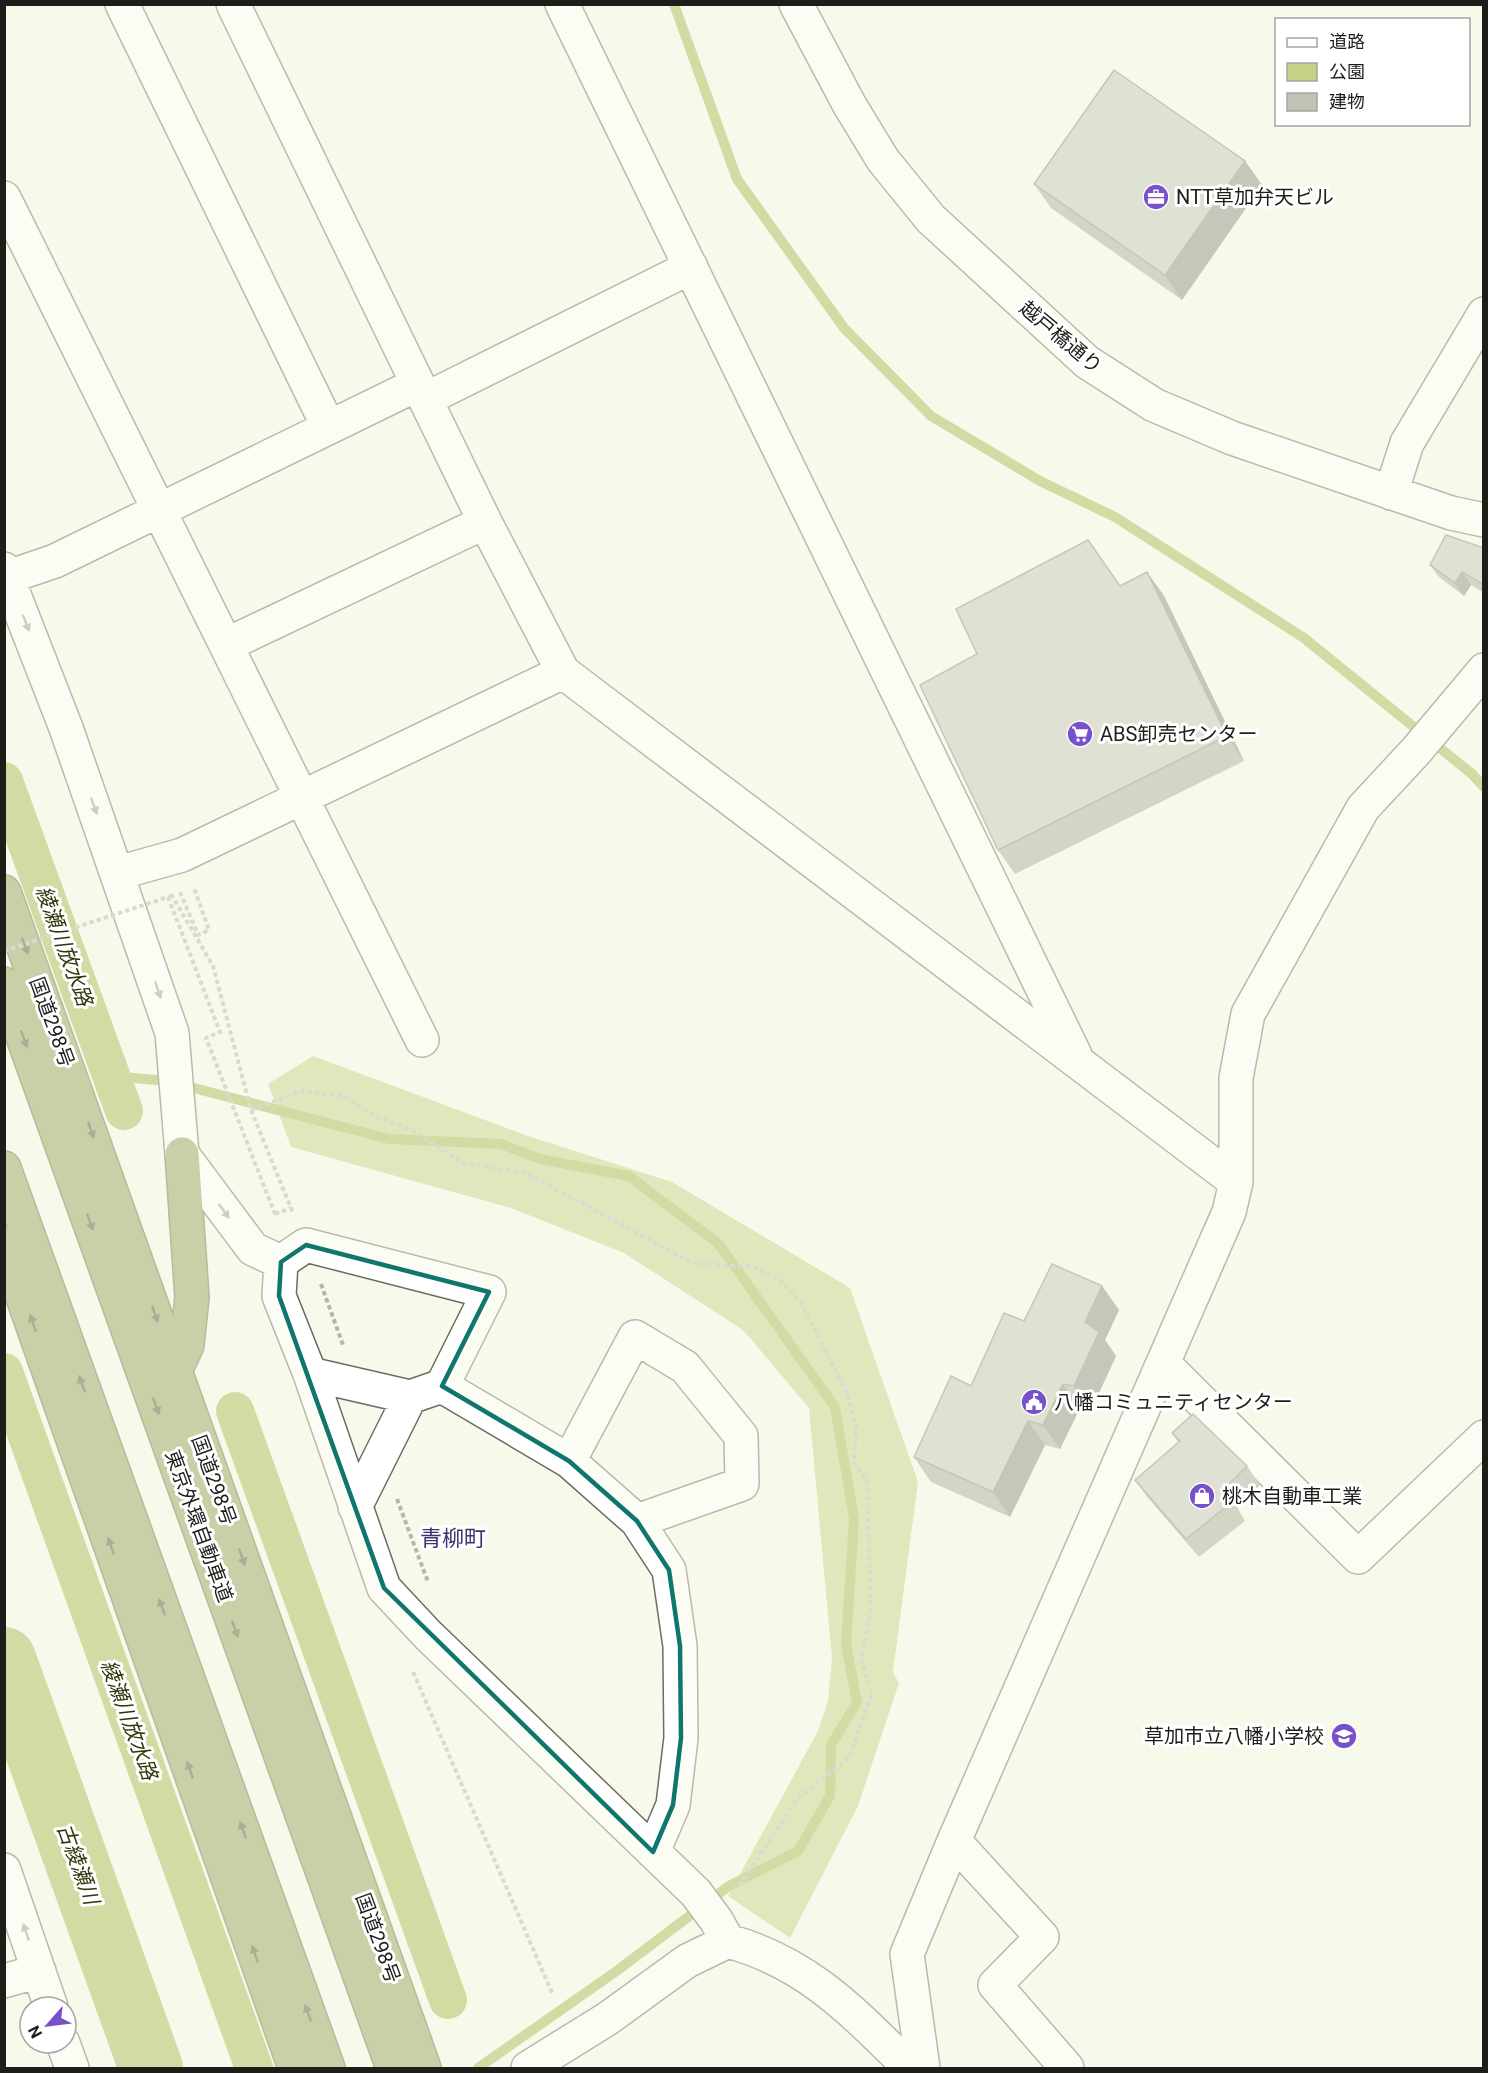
<svg xmlns="http://www.w3.org/2000/svg" width="1488" height="2073" viewBox="0 0 1488 2073" font-family="Roboto,'Noto Sans JP',sans-serif">
<rect width="100%" height="100%" fill="#f7faeb"/>
<path fill="#c6d185" d="M 313,1056 L 528,1136 L 672,1182 L 850,1288 L 918,1482 L 893,1672 L 899,1683 L 858,1806 L 790,1938 L 728,1896 L 818,1731 L 828,1701 L 832,1658 L 809,1408 L 743,1330 L 624,1253 L 511,1208 L 291,1147 L 268,1084 Z"/>
<g fill="none" stroke-linecap="round" stroke-linejoin="round">
<path stroke="#a9b44e" stroke-width="10" d="M 674,4 L 737,179 L 844,328 L 931,416 L 1040,481 L 1115,517 L 1304,638 L 1472,774 L 1484,787
M 112,1076 L 167,1081 L 389,1139 L 501,1144 L 540,1159 L 629,1176 L 718,1243 L 835,1407 L 854,1519 L 846,1645 L 857,1702 L 831,1745 L 830,1796 L 798,1851 L 729,1886 L 618,1970 L 478,2068"/>
<path stroke="#a9b44e" stroke-width="38" d="M 4,781 L 124,1111
M 4,1372 L 254,2068
M 235,1411 L 448,2000"/>
<path stroke="#a9b44e" stroke-width="64" d="M 4,1659 L 151,2068"/>
<g stroke="#6b6d60" stroke-width="36">
<path id="minor" d="M 122,4 L 328,426
M 233,4 L 485,522 L 563,672 L 1236,1182
M 562,4 L 1075,1055
M 796,4 L 849,104 L 883,160 L 931,219 L 1087,362 L 1154,405 L 1232,438 L 1451,513 L 1484,520
M 4,198 L 422,1040
M 426,399 L 691,267
M 1391,493 L 1407,443 L 1484,314
M 4,569 L 66,728 L 172,1033 L 182,1154 L 253,1249 L 281,1262
M 8,577 L 55,561 L 418,384
M 226,645 L 485,522
M 118,873 L 182,855 L 563,672
M 281,1262 L 279,1296 L 310,1374 L 384,1588 L 428,1635 L 696,1893 L 716,1920 L 728,1941
M 281,1262 L 306,1245 L 489,1292 L 442,1386 L 410,1397 L 355,1507
M 1163,1363 L 1358,1557 L 1484,1437
M 310,1374 L 410,1397
M 442,1386 L 569,1461 L 637,1521 L 669,1570 L 680,1646 L 681,1738 L 673,1805 L 653,1852
M 569,1461 L 635,1337 L 685,1367 L 741,1436 L 742,1484 L 637,1521
M 954,1841 L 1042,1937 L 995,1985 L 1067,2068
M 4,1870 L 51,2007
M 4,1981 L 39,1971
M 63,2043 L 72,2068
M 528,2068 L 607,2019 L 687,1961 L 728,1941 C 808,1963 853,2012 910,2068
M 923,2068 L 907,1954 L 954,1841 L 1229,1212 L 1236,1182 L 1236,1078 L 1248,1014 L 1363,808 L 1416,751 L 1484,670"/>
</g>
<g stroke="#696f40" stroke-width="36">
<path id="highway" d="M 4,892 L 424,2068
M 4,984 L 393,2068
M 4,1168 L 328,2068
M 4,1244 L 295,2068
M 175,1371 L 187,1345 L 192,1297 L 182,1154"/>
</g>
<path stroke="#b5b7ac" stroke-width="4" stroke-dasharray="4.5 3" stroke-linecap="butt" d="M 180,892 L 198,935 L 209,930 L 194,888
M 171,894 L 213,966 L 251,1110 L 293,1213
M 251,1110 L 301,1091 L 343,1096 L 377,1117 L 412,1130 L 463,1163 L 526,1173 L 692,1263 L 754,1267 L 779,1279 L 801,1303 L 846,1391 L 856,1425 L 854,1462 L 867,1482 L 871,1611 L 861,1659 L 872,1693 L 849,1758 L 797,1799 L 737,1889
M 275,1214 L 291,1208
M 321,1284 L 343,1345
M 397,1499 L 428,1582
M 413,1672 L 553,1995"/>
<use href="#minor" stroke="#fff" stroke-width="33"/>
<use href="#highway" stroke="#929b55" stroke-width="33"/>
<path stroke="#b5b7ac" stroke-width="4" stroke-dasharray="4.5 3" stroke-linecap="butt" d="M 4,951 L 168,897 L 220,1032 L 206,1038 L 275,1214"/>
</g>
<path fill="#a6a99c" d="M 1245,161 L 1262,185 L 1182,300 L 1051,208 L 1034,184 Z
M 1484,548 L 1484,593 L 1471,585 L 1464,596 L 1439,577 L 1430,565 Z
M 1147,572 L 1164,596 L 1244,761 L 1015,874 L 998,850 L 1120,586 Z
M 1102,1286 L 1119,1310 L 1105,1340 L 1116,1356 L 1091,1410 L 1080,1408 L 1060,1449 L 1045,1445 L 1010,1517 L 931,1482 L 914,1457 L 1024,1321 Z
M 1172,1433 L 1247,1466 L 1260,1485 L 1237,1508 L 1245,1521 L 1199,1557 L 1148,1498 L 1135,1480 L 1178,1442 Z"/>
<path fill="#87897f" d="M 1245,161 L 1262,185 L 1182,300 L 1165,275 Z
M 1147,572 L 1164,596 L 1244,761 L 1227,736 Z
M 1462,572 L 1471,585 L 1464,596 L 1455,583 Z
M 1102,1286 L 1119,1310 L 1105,1340 L 1116,1356 L 1091,1410 L 1074,1386 L 1085,1322 Z
M 1063,1384 L 1080,1408 L 1060,1449 L 1043,1425 Z
M 1028,1421 L 1045,1445 L 1010,1517 L 993,1492 Z
M 1224,1489 L 1237,1508 L 1245,1521 L 1232,1502 Z"/>
<path fill="#c1c4b5" stroke="#87897f" stroke-width="1.5" d="M 1114,70 L 1245,161 L 1165,275 L 1034,184 Z
M 1446,535 L 1484,548 L 1484,585 L 1462,572 L 1455,583 L 1430,565 Z
M 1088,540 L 1120,586 L 1147,572 L 1227,736 L 998,850 L 920,685 L 977,654 L 956,609 Z
M 1052,1264 L 1102,1286 L 1085,1322 L 1099,1332 L 1074,1386 L 1063,1384 L 1043,1425 L 1028,1421 L 993,1492 L 914,1457 L 951,1376 L 971,1386 L 1004,1313 L 1024,1321 Z
M 1193,1414 L 1247,1466 L 1224,1489 L 1232,1502 L 1186,1539 L 1135,1480 L 1180,1441 L 1172,1433 Z"/>
<defs><path id="oneway-solid" d="M-6-.8H1V-3.2L6.5 0L1 3.2V.8H-6Z" transform="scale(1.5)"/></defs>
<g fill="#999a98">
<use href="#oneway-solid" transform="translate(26 623) rotate(69)"/>
<use href="#oneway-solid" transform="translate(94 806) rotate(70)"/>
<use href="#oneway-solid" transform="translate(158 990) rotate(71)"/>
<use href="#oneway-solid" transform="translate(224 1211) rotate(54)"/>
<use href="#oneway-solid" transform="translate(26 1932) rotate(-109)"/>
</g>
<g fill="#4c5031">
<use href="#oneway-solid" transform="translate(25 946) rotate(69)"/>
<use href="#oneway-solid" transform="translate(24 1039) rotate(70)"/>
<use href="#oneway-solid" transform="translate(91 1130) rotate(71)"/>
<use href="#oneway-solid" transform="translate(90 1222) rotate(70)"/>
<use href="#oneway-solid" transform="translate(155 1314) rotate(71)"/>
<use href="#oneway-solid" transform="translate(33 1323) rotate(-109)"/>
<use href="#oneway-solid" transform="translate(82 1384) rotate(-110)"/>
<use href="#oneway-solid" transform="translate(156 1406) rotate(70)"/>
<use href="#oneway-solid" transform="translate(111 1546) rotate(-109)"/>
<use href="#oneway-solid" transform="translate(242 1557) rotate(70)"/>
<use href="#oneway-solid" transform="translate(162 1607) rotate(-110)"/>
<use href="#oneway-solid" transform="translate(235 1629) rotate(70)"/>
<use href="#oneway-solid" transform="translate(190 1770) rotate(-109)"/>
<use href="#oneway-solid" transform="translate(243 1830) rotate(-110)"/>
<use href="#oneway-solid" transform="translate(255 1954) rotate(-109)"/>
<use href="#oneway-solid" transform="translate(308 2013) rotate(-110)"/>
</g>
<path d="M0 0H1488V2073H0ZM 306,1245 L 489,1292 L 442,1386 L 569,1461 L 637,1521 L 669,1570 L 680,1646 L 681,1738 L 673,1805 L 653,1852 L 384,1588 L 279,1296 L 281,1262 Z" fill="#f7faeb" fill-opacity=".55" fill-rule="evenodd"/>
<path fill="none" stroke="#0f766e" stroke-width="4.5" stroke-linejoin="round" d="M 306,1245 L 489,1292 L 442,1386 L 569,1461 L 637,1521 L 669,1570 L 680,1646 L 681,1738 L 673,1805 L 653,1852 L 384,1588 L 279,1296 L 281,1262 Z"/>
<defs>
<g id="office-disc" transform="scale(1.35)"><circle r="9.5" fill="#7850c9" stroke="#fff"/><path d="M-6-3h4V-5.5h4V-3h4V5H-6ZM-1-4.5V-3h2v-1.5ZM-6 0V1H6V0Z" fill="#fff"/></g>
<g id="supermarket-disc" transform="scale(1.35)"><circle r="9.5" fill="#7850c9" stroke="#fff"/><path d="M-6-5.5h2.5l.6 2H6L4.5 2H-2.5L-4.4-4H-6ZM-1.5 3.2a1.3 1.3 0 1 0 .1 0ZM3 3.2a1.3 1.3 0 1 0 .1 0Z" fill="#fff"/></g>
<g id="civic-disc" transform="scale(1.35)"><circle r="9.5" fill="#7850c9" stroke="#fff"/><path d="M-.6-6.5H3V-4.5H.6V-3L4-1V1h2V6H-6V1h2V-1L-.6-3ZM-1.2 2.5V6h2.4V2.5Z" fill="#fff"/></g>
<g id="shop-disc" transform="scale(1.35)"><circle r="9.5" fill="#7850c9" stroke="#fff"/><path d="M-5-2.5h2.3a2.7 3.5 0 0 1 5.4 0H5L5.5 6h-11ZM-1.5-2.5h3a1.5 2.3 0 0 0-3 0Z" fill="#fff"/></g>
<g id="school-disc" transform="scale(1.35)"><circle r="9.5" fill="#7850c9" stroke="#fff"/><path d="M0-5L7-2L0 1L-7-2ZM-4 1L0 2.5L4 1V4Q0 6-4 4Z" fill="#fff"/></g>
</defs>
<g fill-rule="evenodd">
<use href="#office-disc" x="1156" y="197"/>
<use href="#supermarket-disc" x="1080" y="734"/>
<use href="#civic-disc" x="1034" y="1402"/>
<use href="#shop-disc" x="1202" y="1496"/>
<use href="#school-disc" x="1344" y="1736"/>
</g>
<g text-anchor="middle" stroke-width="6" stroke-linejoin="round" paint-order="stroke">
<g font-size="20" fill="#1d1e19" stroke="#fff" text-anchor="start">
<text x="1176" y="204">NTT草加弁天ビル</text>
<text x="1100" y="741">ABS卸売センター</text>
<text x="1054" y="1409">八幡コミュニティセンター</text>
<text x="1222" y="1503">桃木自動車工業</text>
<text x="1324" y="1743" text-anchor="end">草加市立八幡小学校</text>
</g>
<g font-size="20" fill="#1d1e19" stroke="#fff">
<text transform="translate(1061 337) rotate(40)" y="7">越戸橋通り</text>
<text transform="translate(52 1022) rotate(70)" y="7">国道298号</text>
<text transform="translate(214 1480) rotate(70)" y="7">国道298号</text>
<text transform="translate(199 1526) rotate(70)" y="7">東京外環自動車道</text>
<text transform="translate(378 1938) rotate(70)" y="7">国道298号</text>
</g>
<g font-size="21" font-style="italic" fill="#33370b" stroke="#fff">
<text transform="translate(64 946) rotate(70)" y="7">綾瀬川放水路</text>
<text transform="translate(129 1720) rotate(70)" y="7">綾瀬川放水路</text>
<text transform="translate(78 1864) rotate(70)" y="7">古綾瀬川</text>
</g>
<g font-size="22" fill="#43316d" stroke="#fff">
<text x="453" y="1546">青柳町</text>
</g>
</g>
<rect width="1488" height="2073" fill="none" stroke="#1d1e19" stroke-width="12"/>
<rect x="1275" y="18" width="195" height="108" fill="#ffffff" stroke="#a5a5a3" stroke-width="1.5"/>
<rect x="1287" y="38" width="30" height="9" fill="#ffffff" stroke="#a5a5a3" stroke-width="1.5"/>
<text x="1329" y="48" font-size="18" fill="#1d1e19">道路</text>
<rect x="1287" y="63" width="30" height="18" fill="#c6d185" stroke="#a5a5a3" stroke-width="1.5"/>
<text x="1329" y="78" font-size="18" fill="#1d1e19">公園</text>
<rect x="1287" y="93" width="30" height="18" fill="#c1c4b5" stroke="#a5a5a3" stroke-width="1.5"/>
<text x="1329" y="108" font-size="18" fill="#1d1e19">建物</text>
<g transform="translate(48 2025) rotate(242)"><circle r="28" fill="#ffffff" stroke="#a5a5a3" stroke-width="1.5"/>
<path d="M0-4.5L10 22L0 15L-10 22Z" fill="#7850c9"/>
<text y="-9" font-size="16" font-weight="bold" text-anchor="middle" fill="#1d1e19">N</text>
</g>
</svg>
